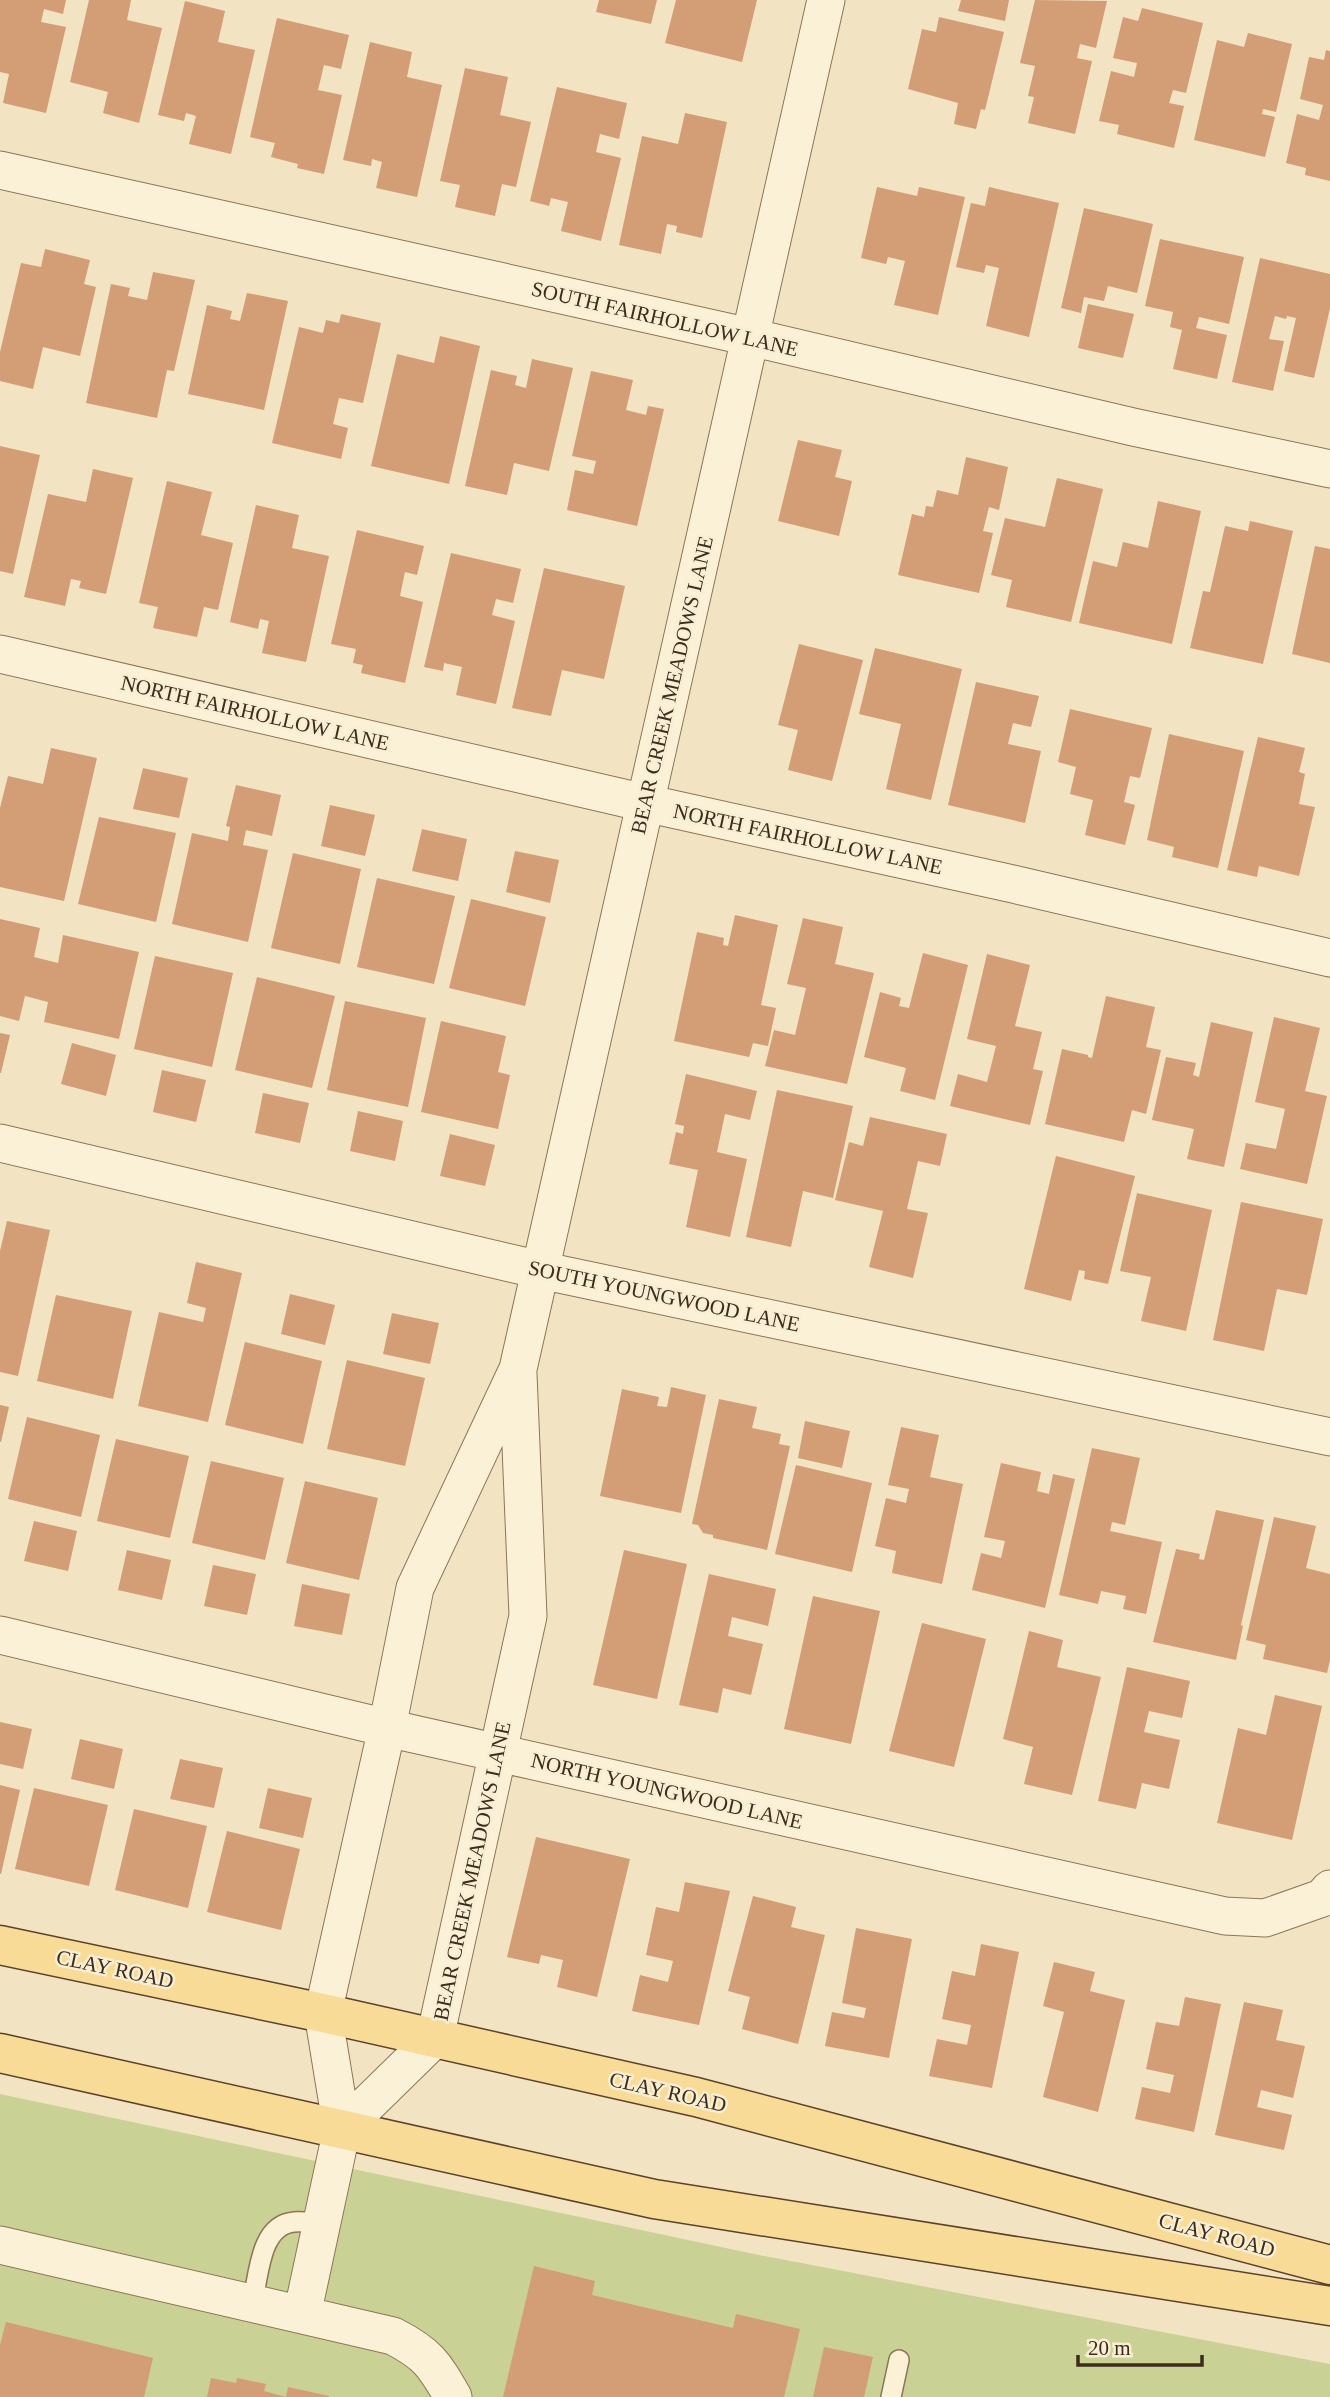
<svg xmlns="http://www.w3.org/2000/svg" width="1330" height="2397" viewBox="0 0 1330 2397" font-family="'Times New Roman',serif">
<rect width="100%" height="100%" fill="#f2e4c2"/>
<path fill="#c9d195" d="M 0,2094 L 754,2254 L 1330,2364 L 1330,2397 L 0,2397 Z"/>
<path fill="#d39d75" d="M 0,0 L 66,0 L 63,14 L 44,9 L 41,22 L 66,27 L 46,113 L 3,103 L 9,74 L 0,72 Z
M 89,0 L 131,0 L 127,20 L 162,28 L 139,123 L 103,113 L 108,92 L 70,82 Z
M 599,0 L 657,0 L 651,24 L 596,12 Z
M 676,0 L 757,0 L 742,62 L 665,43 Z
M 961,0 L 1009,0 L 1005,21 L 958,11 Z
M 1035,0 L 1107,1 L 1096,48 L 1080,44 L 1077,58 L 1092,61 L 1075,134 L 1028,123 L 1034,97 L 1028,96 L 1035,66 L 1020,63 Z
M 185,1 L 225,11 L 218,42 L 255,50 L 231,154 L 189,144 L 196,116 L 186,113 L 184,121 L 158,115 Z
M 1142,8 L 1203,23 L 1186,93 L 1173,90 L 1169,103 L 1184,106 L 1174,148 L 1117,134 L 1119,125 L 1099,121 L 1111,71 L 1134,77 L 1137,63 L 1113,58 L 1123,17 L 1138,21 Z
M 939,17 L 1004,32 L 985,110 L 981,109 L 976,129 L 954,124 L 958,103 L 908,89 L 922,29 L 936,32 Z
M 277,18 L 349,35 L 341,69 L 324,65 L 318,90 L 342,95 L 324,174 L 297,168 L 298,164 L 271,157 L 275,143 L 250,137 Z
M 1248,33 L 1292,44 L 1276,112 L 1263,109 L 1262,114 L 1275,117 L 1265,157 L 1194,140 L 1217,40 L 1244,47 Z
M 370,42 L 412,52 L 407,77 L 442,85 L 417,197 L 376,188 L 382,162 L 372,159 L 371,166 L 343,160 Z
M 1326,50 L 1330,51 L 1330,181 L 1305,175 L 1306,168 L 1286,163 L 1297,114 L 1319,120 L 1323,105 L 1300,99 L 1309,57 L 1324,60 Z
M 465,68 L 508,77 L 500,115 L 531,122 L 516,187 L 502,184 L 495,216 L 455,207 L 460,185 L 440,181 Z
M 557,87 L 627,103 L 619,139 L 600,134 L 596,152 L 621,158 L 601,241 L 561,231 L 568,202 L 551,198 L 549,206 L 530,201 Z
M 685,113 L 727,122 L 702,238 L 676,232 L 677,226 L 667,224 L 661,254 L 619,245 L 642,136 L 678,144 Z
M 877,187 L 917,196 L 919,187 L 965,197 L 938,315 L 894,305 L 905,261 L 888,257 L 886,264 L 861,258 Z
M 989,187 L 1059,203 L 1029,337 L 986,326 L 999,268 L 986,265 L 984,273 L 956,267 L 971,203 L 985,206 Z
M 1084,208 L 1153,224 L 1137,293 L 1108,286 L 1104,301 L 1084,297 L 1081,313 L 1061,308 Z
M 1160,239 L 1244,257 L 1229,324 L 1199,317 L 1196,328 L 1227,335 L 1217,379 L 1173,369 L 1182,330 L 1170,327 L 1173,312 L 1145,306 Z
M 45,249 L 90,260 L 84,284 L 96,287 L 80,356 L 43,347 L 33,389 L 0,381 L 0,352 L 21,263 L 41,267 Z
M 1260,258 L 1330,274 L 1330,308 L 1314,378 L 1284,371 L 1296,318 L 1287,316 L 1286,319 L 1275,316 L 1269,339 L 1284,341 L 1273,391 L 1232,382 Z
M 153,272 L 195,280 L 174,371 L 167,370 L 157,418 L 86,403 L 111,284 L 130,288 L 128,296 L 147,300 Z
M 247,293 L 288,301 L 264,410 L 188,394 L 207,305 L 232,311 L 230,319 L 240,321 Z
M 1088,304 L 1134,314 L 1123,358 L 1078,348 Z
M 341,314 L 381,323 L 363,403 L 339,398 L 333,424 L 348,428 L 341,459 L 272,443 L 299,327 L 323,333 L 326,320 L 339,323 Z
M 440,336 L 480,346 L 449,484 L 371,466 L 397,354 L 434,363 Z
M 532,359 L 573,368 L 549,471 L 514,463 L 507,495 L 465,486 L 491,370 L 517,376 L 515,385 L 526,388 Z
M 591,371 L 633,380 L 626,410 L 646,415 L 648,406 L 664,409 L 637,526 L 567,510 L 575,470 L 593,474 L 596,461 L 572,456 Z
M 798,440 L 842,450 L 835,477 L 852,481 L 839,536 L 778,521 Z
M 0,446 L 40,455 L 13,574 L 0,571 Z
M 966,457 L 1008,467 L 999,510 L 989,507 L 983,531 L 993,533 L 979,593 L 898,575 L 912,514 L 924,517 L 926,506 L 933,507 L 937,490 L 958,495 Z
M 93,469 L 133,478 L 106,594 L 79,588 L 81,581 L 71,579 L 65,606 L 24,597 L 48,494 L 86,502 Z
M 1057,478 L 1103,489 L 1071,622 L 1006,607 L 1012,580 L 991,575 L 1005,518 L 1045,527 Z
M 167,481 L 212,492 L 201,535 L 233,543 L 218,610 L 204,607 L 197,637 L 153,628 L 158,607 L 139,603 Z
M 1158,501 L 1201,511 L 1172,644 L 1079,623 L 1093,561 L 1117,567 L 1123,542 L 1148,548 Z
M 256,505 L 299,515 L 292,548 L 329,556 L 306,662 L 262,653 L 269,621 L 260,619 L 258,629 L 230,622 Z
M 1250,521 L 1293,531 L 1263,664 L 1190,648 L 1203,591 L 1210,592 L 1225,526 L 1248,531 Z
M 357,530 L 424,546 L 417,575 L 405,572 L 400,596 L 423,602 L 405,683 L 361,673 L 363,665 L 353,663 L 356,649 L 331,644 Z
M 1315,546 L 1330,549 L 1330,663 L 1292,654 Z
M 451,553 L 521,569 L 513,603 L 496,599 L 492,615 L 515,621 L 496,704 L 456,695 L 462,667 L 444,663 L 443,671 L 424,667 Z
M 544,568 L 625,586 L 604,679 L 562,670 L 551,716 L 512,708 Z
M 799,644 L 863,660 L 832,781 L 788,770 L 798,730 L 778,725 Z
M 875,648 L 962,669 L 931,800 L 886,789 L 901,724 L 859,714 Z
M 976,682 L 1039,696 L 1031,727 L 1013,723 L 1008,744 L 1041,751 L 1025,823 L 948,805 Z
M 1070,709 L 1152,728 L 1140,778 L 1130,776 L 1124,802 L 1135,805 L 1125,845 L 1085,835 L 1093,800 L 1070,794 L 1076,767 L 1058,762 Z
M 1169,734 L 1244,751 L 1218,868 L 1172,857 L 1174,847 L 1147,840 Z
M 1258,737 L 1305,748 L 1299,772 L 1305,774 L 1299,804 L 1315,807 L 1299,876 L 1259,866 L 1257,877 L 1227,870 Z
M 51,748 L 97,758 L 64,901 L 0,887 L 0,808 L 8,776 L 43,784 Z
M 143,768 L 188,778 L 179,818 L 133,809 Z
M 236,785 L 281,795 L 272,836 L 246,830 L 243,845 L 268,850 L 248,942 L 172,924 L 192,833 L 228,841 L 230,827 L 226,826 Z
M 330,805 L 375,815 L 365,856 L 321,846 Z
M 99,817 L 176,833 L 156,922 L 78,904 Z
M 422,829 L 467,839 L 458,881 L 412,871 Z
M 515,851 L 559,860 L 550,903 L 506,892 Z
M 293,853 L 361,869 L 340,964 L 271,948 Z
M 377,878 L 455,896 L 434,984 L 357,967 Z
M 471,899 L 546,917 L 525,1006 L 449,988 Z
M 735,915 L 778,925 L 761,1005 L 776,1008 L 768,1046 L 753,1043 L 749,1057 L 674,1041 L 697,932 L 724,938 L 723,945 L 728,946 Z
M 803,918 L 843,927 L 835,964 L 874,973 L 847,1084 L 765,1066 L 774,1030 L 795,1035 L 806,988 L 787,984 Z
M 0,919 L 40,928 L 34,957 L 58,963 L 63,935 L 139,952 L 119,1039 L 44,1022 L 48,1002 L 25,996 L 19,1021 L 0,1016 Z
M 923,953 L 968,965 L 935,1100 L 900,1091 L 906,1068 L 864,1057 L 880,992 L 901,998 L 899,1006 L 909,1008 Z
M 987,954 L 1030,965 L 1015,1026 L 1042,1032 L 1033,1069 L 1043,1071 L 1030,1125 L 950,1106 L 958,1074 L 987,1082 L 996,1046 L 967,1039 Z
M 155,956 L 233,973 L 212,1067 L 134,1049 Z
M 257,977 L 335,996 L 312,1088 L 235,1070 Z
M 1106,996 L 1155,1007 L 1146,1047 L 1161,1050 L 1146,1114 L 1132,1110 L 1124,1142 L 1045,1124 L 1062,1049 L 1088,1055 L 1088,1057 L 1092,1058 Z
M 345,1001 L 426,1018 L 408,1107 L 327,1090 Z
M 1274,1017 L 1320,1028 L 1305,1091 L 1327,1096 L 1307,1184 L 1240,1169 L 1246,1143 L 1276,1149 L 1285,1109 L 1255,1102 Z
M 441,1021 L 506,1036 L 498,1072 L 510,1075 L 498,1129 L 421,1112 Z
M 1211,1022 L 1253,1032 L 1224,1167 L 1187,1159 L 1194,1129 L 1152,1120 L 1166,1057 L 1196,1063 L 1193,1075 L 1199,1077 Z
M 0,1033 L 10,1035 L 1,1073 L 0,1073 Z
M 72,1043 L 116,1055 L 106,1096 L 61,1084 Z
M 162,1070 L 206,1080 L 196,1122 L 153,1112 Z
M 686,1074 L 757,1091 L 750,1120 L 725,1114 L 717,1152 L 747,1159 L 730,1237 L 686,1227 L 698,1170 L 669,1164 L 676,1132 L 683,1134 L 684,1126 L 675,1124 Z
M 777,1090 L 853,1106 L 833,1198 L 803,1191 L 791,1247 L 746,1237 Z
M 263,1093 L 309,1103 L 300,1143 L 255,1133 Z
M 358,1111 L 403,1121 L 395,1161 L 350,1151 Z
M 870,1117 L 947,1134 L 940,1166 L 918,1161 L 907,1209 L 928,1213 L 913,1278 L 869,1267 L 883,1211 L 835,1200 L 849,1142 L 863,1146 Z
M 450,1134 L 495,1145 L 485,1186 L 440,1176 Z
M 1056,1156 L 1135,1176 L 1108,1284 L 1084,1279 L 1085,1271 L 1079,1270 L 1071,1301 L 1024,1289 Z
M 1137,1193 L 1212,1210 L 1186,1331 L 1141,1321 L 1151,1277 L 1120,1271 Z
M 1241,1202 L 1323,1219 L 1307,1295 L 1277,1289 L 1264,1351 L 1213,1340 Z
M 7,1221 L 50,1230 L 18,1376 L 0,1372 L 0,1251 Z
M 196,1262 L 242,1273 L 208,1422 L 138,1406 L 159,1312 L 203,1322 L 206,1308 L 187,1303 Z
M 290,1294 L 335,1305 L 325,1345 L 281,1334 Z
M 56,1295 L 132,1311 L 113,1399 L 37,1381 Z
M 392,1313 L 439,1323 L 430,1364 L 383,1354 Z
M 245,1342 L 322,1361 L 303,1444 L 225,1425 Z
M 347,1360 L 425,1378 L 405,1466 L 327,1449 Z
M 671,1387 L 706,1395 L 681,1513 L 600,1496 L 622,1389 L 659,1397 L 657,1406 L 667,1407 Z
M 719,1399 L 757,1407 L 752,1428 L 781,1434 L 779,1444 L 790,1446 L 767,1550 L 713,1538 L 713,1535 L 703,1533 L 698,1525 L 692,1524 Z
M 0,1405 L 9,1407 L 1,1442 L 0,1442 Z
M 27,1417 L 100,1435 L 81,1517 L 8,1499 Z
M 805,1421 L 850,1431 L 842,1468 L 798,1458 Z
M 901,1427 L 939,1435 L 930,1477 L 963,1484 L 942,1584 L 892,1573 L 896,1551 L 875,1546 L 886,1498 L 906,1503 L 909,1489 L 888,1485 Z
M 116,1439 L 189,1456 L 170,1538 L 97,1521 Z
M 1092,1448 L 1140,1458 L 1125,1525 L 1112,1522 L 1110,1531 L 1162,1542 L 1146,1614 L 1123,1609 L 1126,1596 L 1101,1591 L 1098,1604 L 1059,1595 Z
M 211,1461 L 284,1478 L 265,1560 L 192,1543 Z
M 1001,1463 L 1041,1472 L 1037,1491 L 1049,1494 L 1053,1474 L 1075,1479 L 1045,1608 L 972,1590 L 981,1553 L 1001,1558 L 1005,1541 L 984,1537 Z
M 796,1465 L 872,1483 L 852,1572 L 775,1554 Z
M 305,1481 L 378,1498 L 359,1580 L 286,1563 Z
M 1216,1510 L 1264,1520 L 1241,1625 L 1243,1626 L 1236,1660 L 1153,1642 L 1176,1549 L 1200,1554 L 1199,1559 L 1204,1560 Z
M 1274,1517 L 1316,1526 L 1306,1568 L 1330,1574 L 1330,1660 L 1327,1673 L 1263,1659 L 1266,1645 L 1246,1640 Z
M 34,1521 L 77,1531 L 68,1571 L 24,1561 Z
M 127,1550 L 171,1560 L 162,1600 L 118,1590 Z
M 624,1550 L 687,1564 L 657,1699 L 593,1685 Z
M 213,1565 L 256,1574 L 247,1615 L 204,1606 Z
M 709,1574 L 776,1589 L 768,1626 L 732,1617 L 728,1636 L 763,1644 L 751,1695 L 723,1688 L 718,1713 L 679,1705 Z
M 302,1584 L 350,1594 L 342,1635 L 294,1626 Z
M 813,1596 L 880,1611 L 851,1744 L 784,1729 Z
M 922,1623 L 986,1639 L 954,1767 L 889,1751 Z
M 1029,1631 L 1063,1640 L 1057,1667 L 1101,1677 L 1072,1795 L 1024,1784 L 1033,1747 L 1003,1739 Z
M 1127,1667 L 1190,1681 L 1182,1718 L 1149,1711 L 1144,1732 L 1180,1740 L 1169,1789 L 1142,1783 L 1136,1809 L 1098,1801 Z
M 1275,1695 L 1322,1706 L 1292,1840 L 1217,1823 L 1238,1728 L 1266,1735 Z
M 0,1722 L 32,1729 L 23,1769 L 0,1764 Z
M 80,1739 L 123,1749 L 114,1789 L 71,1779 Z
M 180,1759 L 223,1768 L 214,1808 L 170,1799 Z
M 0,1785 L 20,1790 L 1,1874 L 0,1874 Z
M 34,1788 L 108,1805 L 89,1886 L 15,1869 Z
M 268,1788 L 312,1798 L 303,1838 L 259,1828 Z
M 134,1809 L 207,1826 L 188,1908 L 115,1890 Z
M 227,1831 L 300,1849 L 281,1930 L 207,1912 Z
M 536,1837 L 630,1859 L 597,1997 L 557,1987 L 563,1960 L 541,1955 L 539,1964 L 507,1957 Z
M 685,1882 L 730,1891 L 699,2025 L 632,2011 L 640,1975 L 668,1982 L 673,1961 L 646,1955 L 656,1907 L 679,1912 Z
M 753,1896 L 796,1907 L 791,1927 L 825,1935 L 798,2044 L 742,2029 L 750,1997 L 728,1991 Z
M 856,1928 L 912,1939 L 889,2058 L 825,2046 L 832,2012 L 864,2018 L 866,2008 L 842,2003 Z
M 981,1944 L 1019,1952 L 992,2088 L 929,2076 L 937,2039 L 967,2045 L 971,2025 L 942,2019 L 952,1971 L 975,1976 Z
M 1054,1962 L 1095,1972 L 1090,1991 L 1125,2000 L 1098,2112 L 1043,2097 L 1064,2012 L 1043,2006 Z
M 1185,1997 L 1221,2004 L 1194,2132 L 1135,2119 L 1142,2087 L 1170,2093 L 1174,2075 L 1146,2069 L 1156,2022 L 1179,2026 Z
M 1244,2002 L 1283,2010 L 1276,2040 L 1305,2046 L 1293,2098 L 1261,2090 L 1257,2107 L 1292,2115 L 1284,2150 L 1215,2135 Z
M 534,2266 L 595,2281 L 592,2295 L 733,2328 L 736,2314 L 800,2329 L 784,2397 L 503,2397 Z
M 6,2322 L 153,2358 L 144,2397 L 0,2397 L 0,2345 Z
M 824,2347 L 873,2357 L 864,2397 L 813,2397 Z
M 211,2378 L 236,2383 L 237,2378 L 266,2384 L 264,2391 L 286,2397 L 207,2397 Z
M 288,2387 L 329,2396 L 329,2397 L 286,2397 Z"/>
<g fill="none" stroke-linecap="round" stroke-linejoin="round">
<g stroke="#8d7557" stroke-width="22">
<path id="service" d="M 252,2304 C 259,2277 259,2225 294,2222 C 303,2221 313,2223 322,2224
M 891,2397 L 899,2360"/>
</g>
<g stroke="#8d7557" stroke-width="39">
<path id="minor" d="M 0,170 L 750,337 L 1133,427 L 1330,469
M 0,654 L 645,803 L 1013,884 L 1330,958
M 0,1143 L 540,1270 L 1330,1437
M 0,1635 L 387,1728 L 1225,1916 L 1265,1918 L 1322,1898 L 1330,1889
M 342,2129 L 435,2038 L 528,1616 L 518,1374
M 0,2245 L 393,2336 C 428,2354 434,2364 453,2397
M 302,2315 L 342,2129 L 323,2013 L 387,1728 L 415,1588 L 518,1369 L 826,0"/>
</g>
<g stroke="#5b422c" stroke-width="41">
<path id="primary" d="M 0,1945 L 323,2013 L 696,2097 L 1330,2265
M 0,2053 L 654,2199 L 1330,2306"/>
</g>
<use href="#service" stroke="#fbf1d6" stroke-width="19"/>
<use href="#minor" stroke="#fbf1d6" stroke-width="37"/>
<use href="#primary" stroke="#f8db97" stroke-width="38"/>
</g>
<g text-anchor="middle" stroke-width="5" stroke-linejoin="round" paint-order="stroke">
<g font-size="21" fill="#3c2c1d" stroke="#f8eed3">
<text transform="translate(665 319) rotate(13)" y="7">SOUTH FAIRHOLLOW LANE</text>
<text transform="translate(672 685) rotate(-77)" y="7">BEAR CREEK MEADOWS LANE</text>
<text transform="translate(255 713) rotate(13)" y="7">NORTH FAIRHOLLOW LANE</text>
<text transform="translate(808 839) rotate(12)" y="7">NORTH FAIRHOLLOW LANE</text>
<text transform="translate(664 1296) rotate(12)" y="7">SOUTH YOUNGWOOD LANE</text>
<text transform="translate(667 1791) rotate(13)" y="7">NORTH YOUNGWOOD LANE</text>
<text transform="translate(472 1871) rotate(-78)" y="7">BEAR CREEK MEADOWS LANE</text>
<text transform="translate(115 1969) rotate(12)" y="7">CLAY ROAD</text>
<text transform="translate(668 2092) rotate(13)" y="7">CLAY ROAD</text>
<text transform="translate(1217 2235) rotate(15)" y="7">CLAY ROAD</text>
</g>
</g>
<path d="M1078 2355v10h124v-10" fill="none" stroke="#3c2c1d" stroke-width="3.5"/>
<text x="1088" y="2355" font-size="21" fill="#3c2c1d" stroke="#f8eed3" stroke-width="5" paint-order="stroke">20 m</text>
</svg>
